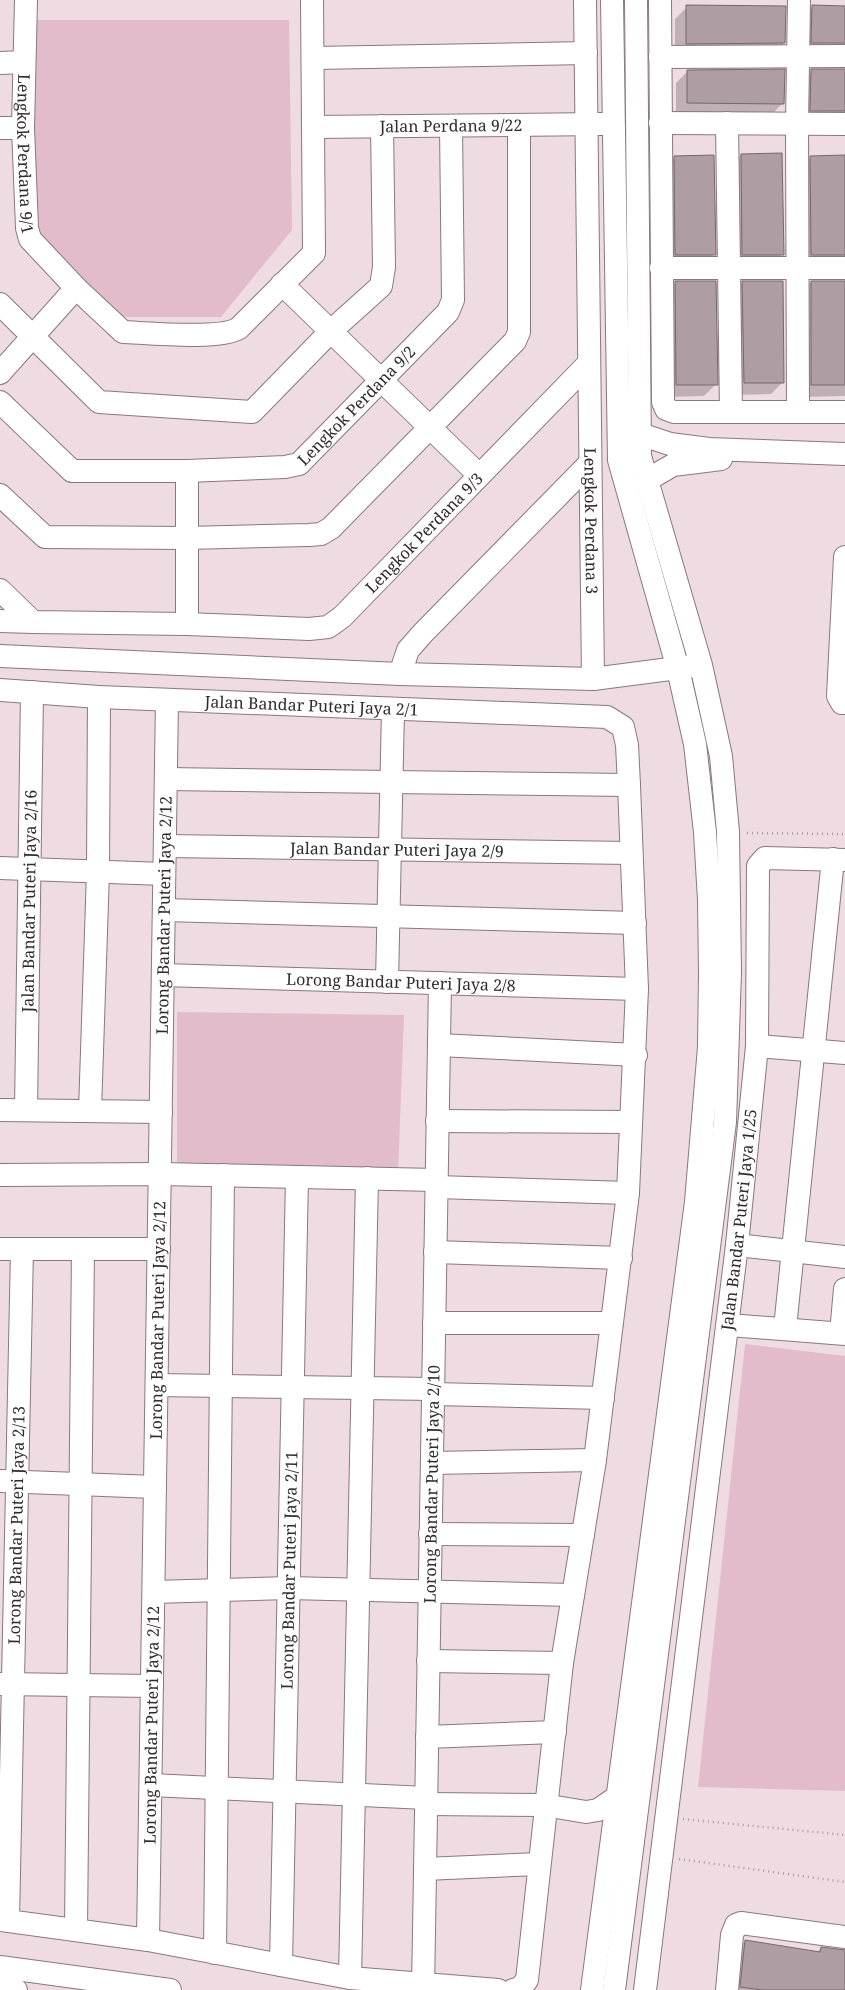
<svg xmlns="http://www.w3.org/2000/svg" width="845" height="1990" font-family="'Noto Serif',serif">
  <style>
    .green { fill: #e2bcca }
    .shadow { fill: #0003 }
    .building { fill: #af9da4; stroke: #77666c }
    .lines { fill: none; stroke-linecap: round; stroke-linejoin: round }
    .minor-casing { stroke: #89787e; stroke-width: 24 }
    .path { stroke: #a89a9f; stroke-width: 2.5; stroke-dasharray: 1 4; stroke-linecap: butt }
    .minor { stroke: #fff; stroke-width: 22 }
    .labels { text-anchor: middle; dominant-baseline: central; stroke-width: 4; stroke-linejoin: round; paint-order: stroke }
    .street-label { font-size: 16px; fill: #322b2e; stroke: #efdce3 }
  </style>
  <rect width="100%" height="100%" fill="#efdce3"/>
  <path class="green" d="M 35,20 L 289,20 L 292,230 L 221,317 L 124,317 L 40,240 L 30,127 Z
    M 177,1012 L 404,1015 L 398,1175 L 177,1167 Z
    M 745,1344 L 845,1356 L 845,1791 L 698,1787 Z"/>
  <path class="shadow" d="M 687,7 L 784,43 L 772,55 L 675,55 L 675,19 Z
    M 813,7 L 845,7 L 845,62 L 800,55 L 801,19 Z
    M 845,69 L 845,124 L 799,122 L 800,83 L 812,71 Z
    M 688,71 L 783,103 L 771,115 L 676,115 L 676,83 Z
    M 741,155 L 782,254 L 770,266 L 730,266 L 729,167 Z
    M 675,157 L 714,254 L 702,266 L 664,266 L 663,169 Z
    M 811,157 L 845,157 L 845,275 L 799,266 L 799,169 Z
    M 845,281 L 845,396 L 800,397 L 799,294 L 811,282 Z
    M 676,282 L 716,384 L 704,396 L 665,397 L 664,294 Z
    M 743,282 L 783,382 L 771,394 L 732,395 L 731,294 Z
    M 745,1941 L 817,1953 L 821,1948 L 845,1951 L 845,1990 L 730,1990 L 733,1953 Z"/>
  <path class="building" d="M 686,5 L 786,6 L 785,43 L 686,44 Z
    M 812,5 L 845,6 L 845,43 L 811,43 Z
    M 785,69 L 784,104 L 687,103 L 687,70 Z
    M 811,69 L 845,69 L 845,111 L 810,111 Z
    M 782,153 L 784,255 L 742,255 L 741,154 Z
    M 714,155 L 716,255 L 675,255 L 674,156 Z
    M 845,155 L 845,255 L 811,255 L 810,156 Z
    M 675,281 L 716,281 L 718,385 L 676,385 Z
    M 742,281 L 783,281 L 784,383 L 744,383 Z
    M 811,281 L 845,281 L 845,385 L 811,385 Z
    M 745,1940 L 820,1952 L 821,1947 L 845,1950 L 845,1990 L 762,1990 L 740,1987 Z"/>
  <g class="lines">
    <g class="minor-casing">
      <g id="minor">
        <path id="s1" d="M 26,0 L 23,128 L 27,228 L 30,239 L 76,288 L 123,332 C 148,333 222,340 239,328 L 314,253 L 312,0"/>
        <path id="s2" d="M 585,0 L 593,679"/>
        <path d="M 660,0 L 663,402 L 666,409 L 674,412 L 845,412"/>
        <path d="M 660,57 L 845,56"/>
        <path d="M 313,58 L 586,53"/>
        <path d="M 0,63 L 24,62"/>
        <path d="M 660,123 L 845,124"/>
        <path d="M 727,123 L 731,412"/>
        <path id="s3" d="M 313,127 L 602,124"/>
        <path d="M 0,128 L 23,128"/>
        <path d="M 661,268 L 845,268"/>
        <path d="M 282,284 L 479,475"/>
        <path d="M 0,304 L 99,402 L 252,412 L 331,331 L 381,286 L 384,267 L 382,126"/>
        <path d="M 0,373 L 76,288"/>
        <path id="s4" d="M 0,402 L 72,471 L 187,471 L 285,467 L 299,464 L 448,312 L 453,300 L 451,126"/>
        <path d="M 798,412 L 797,124 L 799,0"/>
        <path d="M 640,434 L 670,444 L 709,449 L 845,454"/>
        <path d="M 187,471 L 187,624"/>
        <path d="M 647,480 L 673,465 L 721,459"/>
        <path d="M 0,495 L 45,537 L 187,538 L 309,535 L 321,534 L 331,528 L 515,341 L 519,332 L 519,125"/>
        <path d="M 845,557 L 838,696 L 842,703 L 845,703"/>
        <path id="s5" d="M 0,590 L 33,622 L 187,624 L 309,629 L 328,627 L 342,617 L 589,363"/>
        <path d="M 0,621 L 33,622"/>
        <path d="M 0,656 L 400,674 L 593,679 L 693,666"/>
        <path d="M 400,674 L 408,650 L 423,633 L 590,463"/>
        <path id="s6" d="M 0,690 L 99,697 L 607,717 L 623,727 L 627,745 L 629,785 L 637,989 L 628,1193 L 595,1460 L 562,1663 L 527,1980 L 520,1988 L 513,1990"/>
        <path d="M 166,779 L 629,785"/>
        <path id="s7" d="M 165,846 L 631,853"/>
        <path d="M 0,868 L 164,874"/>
        <path d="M 164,910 L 635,923"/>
        <path id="s8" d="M 163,975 L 637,989"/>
        <path d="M 387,982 L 393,710"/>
        <path d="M 439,1045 L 636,1055"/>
        <path d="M 757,1046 L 845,1053"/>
        <path d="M 0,1110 L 161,1112"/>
        <path id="s9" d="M 26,1110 L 32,692"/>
        <path d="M 90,1111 L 98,872 L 99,697"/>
        <path d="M 437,1121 L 631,1122"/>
        <path d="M 0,1175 L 160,1174 L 436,1180"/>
        <path d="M 436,1187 L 628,1193"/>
        <path d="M 737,1245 L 845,1257"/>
        <path d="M 0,1249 L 159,1249"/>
        <path d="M 435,1252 L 621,1258"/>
        <path d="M 434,1323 L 611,1323"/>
        <path d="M 729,1325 L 845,1334"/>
        <path d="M 785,1328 L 833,859"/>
        <path d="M 841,1333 L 845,1289"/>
        <path d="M 157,1385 L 433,1389"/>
        <path d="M 433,1394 L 603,1398"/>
        <path d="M 432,1463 L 595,1460"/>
        <path d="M 0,1481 L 155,1487"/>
        <path d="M 430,1534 L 583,1535"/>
        <path d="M 154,1592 L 289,1588 L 573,1595"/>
        <path d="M 428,1661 L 562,1663"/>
        <path d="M 0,1684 L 152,1686"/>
        <path d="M 427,1737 L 555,1732"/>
        <path d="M 151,1785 L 426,1798"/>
        <path d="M 426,1804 L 544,1805 L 586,1812 L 598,1810 L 617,1797"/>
        <path d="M 425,1869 L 539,1864"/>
        <path d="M 0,1920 L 148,1940 L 350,1978 L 498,1990"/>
        <path id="s10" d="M 8,1920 L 22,1249"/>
        <path d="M 76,1929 L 83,1249"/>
        <path id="s11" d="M 148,1940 L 167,700"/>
        <path d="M 215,1953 L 223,1175"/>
        <path id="s12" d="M 281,1965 L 297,1177"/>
        <path d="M 0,1967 L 170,1990"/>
        <path d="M 350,1978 L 367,1178"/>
        <path d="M 0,1988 L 16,1990"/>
        <path id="s13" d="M 423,1990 L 440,983"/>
        <path d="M 592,1990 L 696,1202 L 709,1047 L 710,973 L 709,900 L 705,832 L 695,744 L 678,669 L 619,460 L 612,0"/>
        <path d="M 614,1990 L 725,1122 L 730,972 L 728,832 L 721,756 L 701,665 L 640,456 L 636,0"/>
        <path id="s14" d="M 645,1990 L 737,1245 L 757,1046 L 758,866 L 765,858 L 845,860"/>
        <path d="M 727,1990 L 732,1935 L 736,1925 L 741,1923 L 845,1937"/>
      </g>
    </g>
    <path class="path" d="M 747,833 L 845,834
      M 683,1819 L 845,1835
      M 679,1859 L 845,1882"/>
    <use href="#minor" class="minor"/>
  </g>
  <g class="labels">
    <g class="street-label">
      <text stroke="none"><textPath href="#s3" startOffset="138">Jalan Perdana 9/22</textPath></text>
      <text stroke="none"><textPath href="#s1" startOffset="154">Lengkok Perdana 9/1</textPath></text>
      <text stroke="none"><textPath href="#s4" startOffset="409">Lengkok Perdana 9/2</textPath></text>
      <text stroke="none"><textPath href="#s2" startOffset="521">Lengkok Perdana 3</textPath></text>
      <text stroke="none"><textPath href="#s5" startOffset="476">Lengkok Perdana 9/3</textPath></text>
      <text stroke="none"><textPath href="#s6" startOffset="312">Jalan Bandar Puteri Jaya 2/1</textPath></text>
      <text stroke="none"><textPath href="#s7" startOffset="232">Jalan Bandar Puteri Jaya 2/9</textPath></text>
      <text stroke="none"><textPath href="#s9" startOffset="209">Jalan Bandar Puteri Jaya 2/16</textPath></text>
      <text stroke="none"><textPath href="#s11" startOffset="1025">Lorong Bandar Puteri Jaya 2/12</textPath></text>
      <text stroke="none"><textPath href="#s8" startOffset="238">Lorong Bandar Puteri Jaya 2/8</textPath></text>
      <text stroke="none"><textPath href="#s14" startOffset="776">Jalan Bandar Puteri Jaya 1/25</textPath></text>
      <text stroke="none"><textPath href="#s11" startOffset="620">Lorong Bandar Puteri Jaya 2/12</textPath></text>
      <text stroke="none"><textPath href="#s13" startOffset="506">Lorong Bandar Puteri Jaya 2/10</textPath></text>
      <text stroke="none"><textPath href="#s10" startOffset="395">Lorong Bandar Puteri Jaya 2/13</textPath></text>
      <text stroke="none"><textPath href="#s12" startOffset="395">Lorong Bandar Puteri Jaya 2/11</textPath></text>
      <text stroke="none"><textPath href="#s11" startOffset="215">Lorong Bandar Puteri Jaya 2/12</textPath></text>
    </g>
  </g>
</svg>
